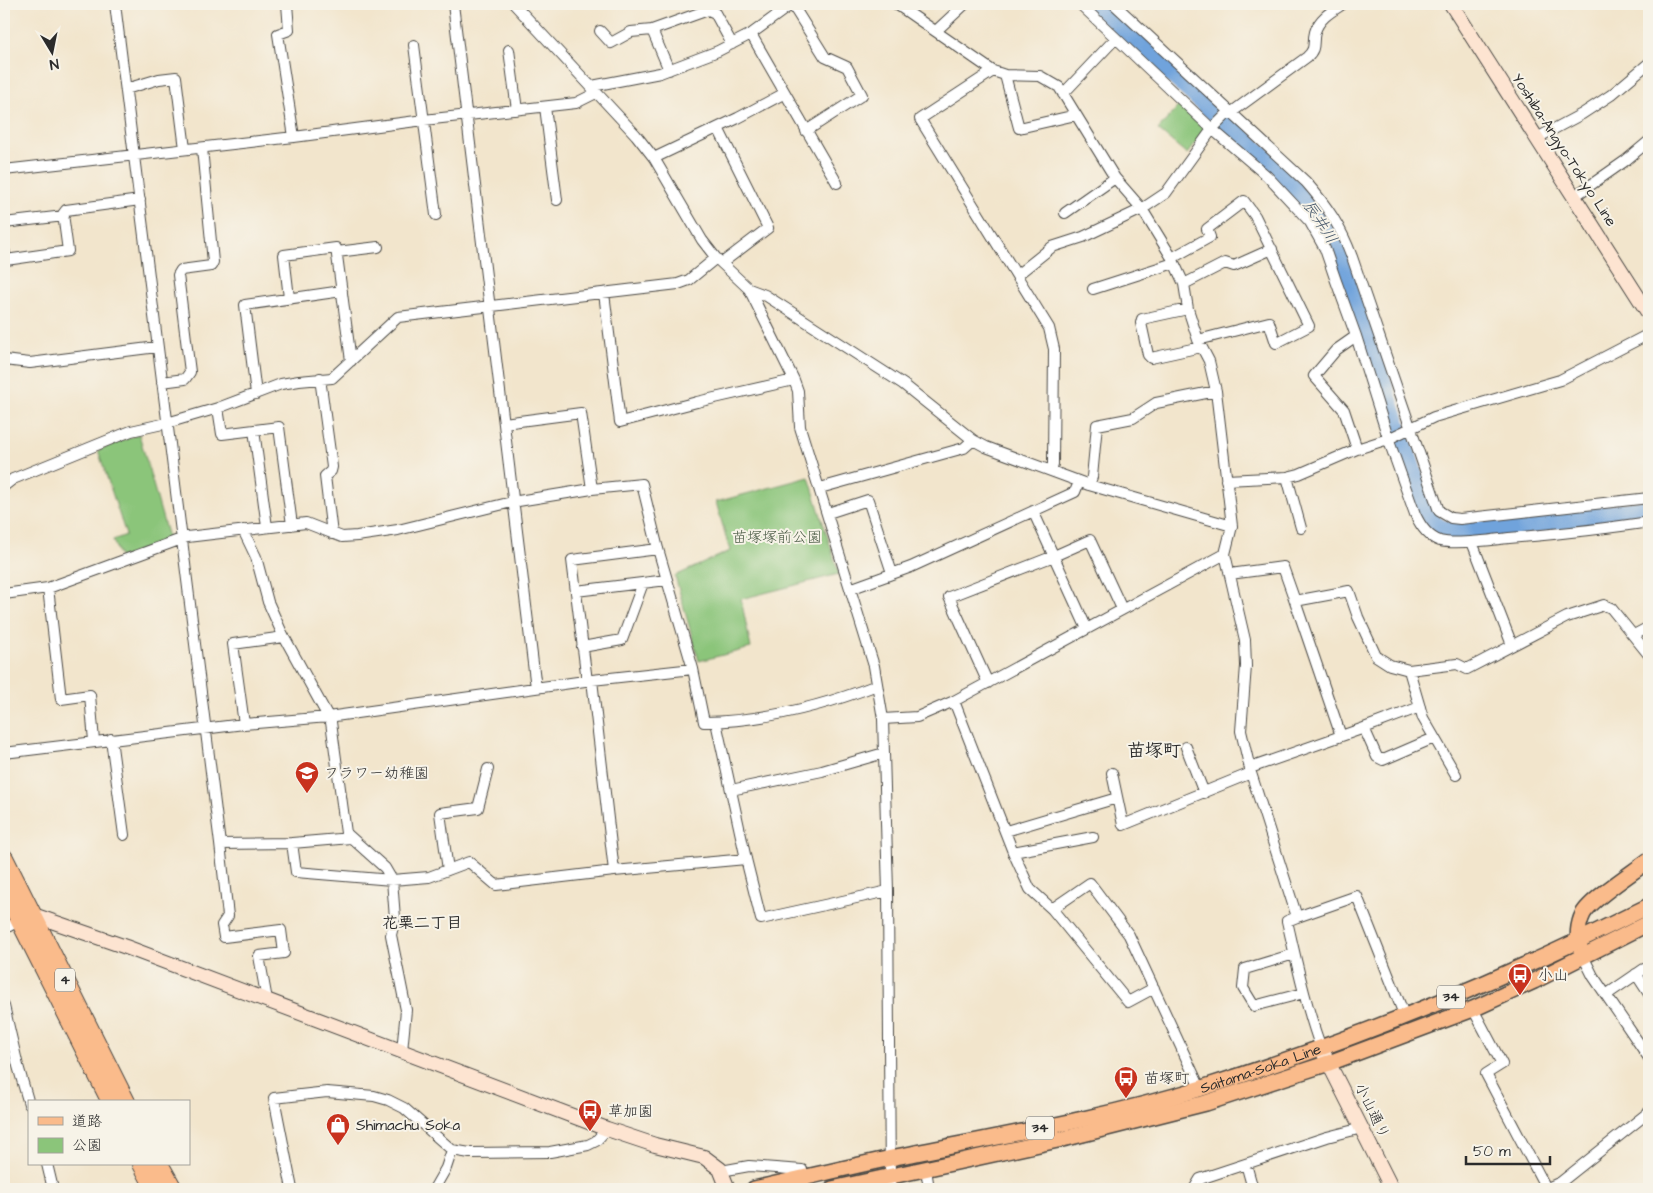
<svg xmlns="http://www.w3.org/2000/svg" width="1653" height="1193" font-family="'Architects Daughter','Klee One',sans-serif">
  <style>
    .green { fill: #8bc57a; stroke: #5b7852 }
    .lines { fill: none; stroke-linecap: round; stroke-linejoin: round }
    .river { stroke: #70a3dc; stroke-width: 20 }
    .street-casing { stroke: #494743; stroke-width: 12 }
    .secondary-casing { stroke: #494743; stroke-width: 16 }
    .primary-casing { stroke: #494743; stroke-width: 18 }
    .highway-casing { stroke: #494743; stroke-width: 20 }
    .street { stroke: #fff; stroke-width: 10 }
    .secondary { stroke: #fde4d1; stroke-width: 14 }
    .primary { stroke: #fabb8b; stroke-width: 15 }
    .highway { stroke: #fabb8b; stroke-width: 18 }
    .labels { text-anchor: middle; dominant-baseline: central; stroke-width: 4; stroke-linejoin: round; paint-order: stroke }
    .shield { fill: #f7f3e8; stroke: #686764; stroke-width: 1 }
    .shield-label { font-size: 14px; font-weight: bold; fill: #2b2b2b }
    .street-label { font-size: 15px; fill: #2b2b2b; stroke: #f7f3e8 }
    .park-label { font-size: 15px; fill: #485943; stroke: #f7f3e8 }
    .poi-label { font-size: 15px; fill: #2b2b2b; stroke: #f7f3e8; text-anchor: start }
    .water-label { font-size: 16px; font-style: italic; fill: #435569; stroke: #f7f3e8 }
    .neighbourhood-label { font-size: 16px; font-weight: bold; fill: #2b2b2b; stroke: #f7f3e8 }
    .quarter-label { font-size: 18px; font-weight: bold; fill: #2b2b2b; stroke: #f7f3e8 }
  </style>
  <rect width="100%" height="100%" fill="#f7f3e8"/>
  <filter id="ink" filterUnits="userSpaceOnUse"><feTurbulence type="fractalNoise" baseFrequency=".02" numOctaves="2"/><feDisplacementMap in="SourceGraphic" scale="10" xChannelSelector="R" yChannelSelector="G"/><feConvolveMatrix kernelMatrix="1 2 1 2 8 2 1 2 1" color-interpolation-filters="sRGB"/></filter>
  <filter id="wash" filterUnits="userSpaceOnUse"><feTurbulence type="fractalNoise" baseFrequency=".0096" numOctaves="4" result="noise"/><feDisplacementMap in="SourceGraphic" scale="20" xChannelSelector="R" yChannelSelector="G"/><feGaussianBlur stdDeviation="1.12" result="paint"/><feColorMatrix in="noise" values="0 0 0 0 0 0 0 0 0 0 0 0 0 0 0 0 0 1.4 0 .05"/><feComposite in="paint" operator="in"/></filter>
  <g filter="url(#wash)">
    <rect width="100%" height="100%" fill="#f2e5cc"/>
    <path class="green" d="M 1181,103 L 1204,126 L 1205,131 L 1187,154 L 1158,130 Z
      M 139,434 L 169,541 L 120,558 L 113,540 L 126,535 L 98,450 Z
      M 809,477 L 839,574 L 741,599 L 751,648 L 699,661 L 675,576 L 730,551 L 716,502 Z"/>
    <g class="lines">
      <path class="river" d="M 1096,4 L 1291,182 L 1320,217 L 1335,244 L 1427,515 L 1432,523 L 1440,529 L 1456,532 L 1525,525 L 1649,509"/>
    </g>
  </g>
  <g filter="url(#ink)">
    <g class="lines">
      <g class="street-casing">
        <path id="street" d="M 115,4 L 220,844 L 228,916 L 222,925 L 224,937 L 281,930 L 284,953 L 259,956 L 267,1000
          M 287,4 L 289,30 L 278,34 L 294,137
          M 453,4 L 536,688
          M 514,4 L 636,135 L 654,158 L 702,240 L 716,258 L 749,289 L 765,295 L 903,384 L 973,440 L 986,447 L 1089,485 L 1232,526
          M 1080,4 L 1212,129 L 1267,176 L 1310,222 L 1325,249 L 1336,281 L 1356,336 L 1390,444 L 1415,514 C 1420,525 1428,537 1440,541 C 1456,545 1492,540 1509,538 C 1556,534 1603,529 1649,522
          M 1114,4 L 1306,182 C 1327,206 1341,227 1352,257 L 1439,511 L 1451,518 L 1460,519 L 1649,498
          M 652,30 L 708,10 L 715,13 L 732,44
          M 600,31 L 611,43 L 631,32 L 652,30 L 669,70
          M 936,31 L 965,4
          M 751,34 L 837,183
          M 414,45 L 436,215
          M 509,50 L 517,110
          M 993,71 L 920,119 L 1049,328 L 1054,349 L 1053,464 L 1051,471
          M 1005,75 L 1019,128 L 1076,115
          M 592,86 L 660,73 L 718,51 L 751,34 L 792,4 L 825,57 L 847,67 L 862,95 L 806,131
          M 126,89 L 159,79 L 176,77 L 185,149
          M 1063,94 L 1116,38
          M 545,107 L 557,200
          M 1232,112 L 1307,57 C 1317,48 1312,43 1315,32 C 1319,18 1332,11 1343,4
          M 718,128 L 768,228 L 722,263
          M 1537,138 L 1582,114 L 1611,95 L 1649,63
          M 654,158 L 738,118 L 785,93
          M 4,170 L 294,137 L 424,120 L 576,103 L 596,93
          M 1575,196 L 1625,161 L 1649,141
          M 1065,213 L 1115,178
          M 4,223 L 64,216
          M 4,249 L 6,260 L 68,251 L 63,214 L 66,210 L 140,200
          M 337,252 L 378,247
          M 1172,258 L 1210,237 L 1207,229 L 1244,201 L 1255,216 L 1309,326 L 1276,343 L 1269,322 L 1198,340
          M 1017,275 L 1052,247 L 1083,237 L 1142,209 L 1166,193 L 1213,128 L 1230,111
          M 1184,284 L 1225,263 L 1234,266 L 1272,249
          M 749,289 L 794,380 L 798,391 L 800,427 L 874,666 L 883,719 L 888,891 L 890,1189
          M 1093,289 L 1174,263
          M 604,293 L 620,422 L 697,402 L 794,380
          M 289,298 L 284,255 L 336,248 L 351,361
          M 1188,309 L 1142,319 L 1141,323 L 1148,355 L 1151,358 L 1201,347
          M 1356,336 L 1336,350 L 1314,376 L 1344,410 L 1357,449
          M 4,360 L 30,363 L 157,347
          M 320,378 L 332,467 L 331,471 L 325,476 L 332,534
          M 162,382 L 185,379 L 190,372 L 178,275 L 181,270 L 211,266 L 213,262 L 202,148
          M 256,394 L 245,305 L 342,291
          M 218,408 L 222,434 L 279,427 L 292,525
          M 504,423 L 581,413 L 592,489
          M 254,430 L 267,527
          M 1287,477 L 1301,528
          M 1226,480 L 1287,477 L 1299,474 L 1357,449 L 1388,439 L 1434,417 L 1560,380 L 1649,334
          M 1089,485 L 1092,477 L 1097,425 L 1133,418 L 1156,403 L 1216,391
          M 4,486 L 13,479 L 131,431 L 167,423 L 218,408 L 281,384 L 299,381 L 332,378 L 398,317 L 678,284 L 689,280 L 716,258
          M 820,488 L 964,448 L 973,440
          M 1033,511 L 1087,629
          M 828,513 L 868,500 L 892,573
          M 243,530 L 256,557 L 268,602 L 282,633 L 331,722 L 346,833 L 385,868 L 392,880 L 395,918 L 391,935 L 406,1010 L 402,1051
          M 1472,542 L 1512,645
          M 1225,554 L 1245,640 L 1246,666 L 1241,731 L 1251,773 L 1297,917 L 1287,921 C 1297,964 1306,1007 1321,1048
          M 1230,574 L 1283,567 L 1295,601 L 1349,591 L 1358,617 L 1376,656 L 1390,665 L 1409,670 L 1457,664 L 1467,669 L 1567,617 L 1604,605 L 1611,608 L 1649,655
          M 48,588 L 61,699 L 90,695 L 94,741
          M 850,589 L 911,567 L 1075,492 L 1079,482
          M 576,591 L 667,580
          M 4,594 L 48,588 L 187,537 L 306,523 L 342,537 L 357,536 L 398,530 L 512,502 L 592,489 L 642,484 L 658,549 L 693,669 L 704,722 C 763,721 823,706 877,685
          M 1295,601 L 1341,736
          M 1634,635 L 1649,627
          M 582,647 L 622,640 L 643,583
          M 1409,670 L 1423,718 L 1456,775
          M 592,680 L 614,871
          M 587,681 L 572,560 L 658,549
          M 988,683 L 949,597 L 1054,556 L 1090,540 L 1122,609
          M 954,701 L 1013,852 L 1030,889 L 1052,909 L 1128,1002 L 1154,988
          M 883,719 L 917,717 L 954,701 L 1225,554 L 1232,526 L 1216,391 L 1209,361 L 1198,340 L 1188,309 L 1184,284 L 1172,258 L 1142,209 L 1115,178 L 1059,87 L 1040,76 L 1005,75 L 993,71 L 896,4
          M 716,722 L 746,859 L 761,919 L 888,891
          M 244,724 L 233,644 L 284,637
          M 1364,728 L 1377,757 L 1383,760 L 1434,738
          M 111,739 L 124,835
          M 1186,747 L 1204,793
          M 4,753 L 244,724 L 328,717 L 592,680 L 693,669
          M 1250,768 L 1364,728 L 1420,707
          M 1112,773 L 1123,825 L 1251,773
          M 731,790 L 822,771 L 884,753
          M 1006,831 L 1117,798
          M 292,843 L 296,872 L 392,880 L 429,877 L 469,862 L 496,885 L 614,871 L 746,859
          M 220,844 L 292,843 L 351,838
          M 1013,852 L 1093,837
          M 448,870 L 440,813 L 478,808 L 488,769
          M 1052,909 L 1090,883 L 1129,935 L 1200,1088
          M 1297,917 L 1357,896 L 1405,1017
          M 4,929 L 22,919
          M 1294,954 L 1245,969 L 1243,988 L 1254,1006 L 1304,993
          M 1583,956 L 1593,976 L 1649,1058
          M 1636,974 L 1649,994
          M 1606,995 L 1644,969
          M 4,1006 L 18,1066 L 29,1104
          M 1473,1009 L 1502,1064 L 1486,1074 L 1546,1188
          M 47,1164 L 53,1189
          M 1246,1164 L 1253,1189
          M 926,1169 L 929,1189
          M 721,1171 L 749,1166 L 802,1170 L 804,1178
          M 292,1189 L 274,1098 L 327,1092 L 374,1096 L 388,1100 L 404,1108 L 452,1150 L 470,1153 L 550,1152 L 588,1145 L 596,1141 L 607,1129
          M 434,1189 L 446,1168 L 452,1150
          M 1194,1189 L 1200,1179 L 1327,1137 L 1362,1128
          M 1545,1189 L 1561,1182 L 1649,1112"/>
      </g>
      <g class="secondary-casing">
        <path id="secondary" d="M 1451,4 L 1649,314
          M 28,913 L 126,947 L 607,1129 L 655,1145 L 704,1157 L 720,1169 L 728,1189
          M 1321,1048 L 1392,1189"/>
      </g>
      <g class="primary-casing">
        <g id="primary">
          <path d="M 1580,948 C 1577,937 1578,924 1583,914 C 1590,900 1635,871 1649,860"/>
          <path id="s1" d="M 754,1189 C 805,1178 855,1165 906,1155 C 1005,1135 1105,1118 1202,1088 C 1312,1053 1420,1013 1525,965 C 1567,947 1608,926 1649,906"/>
          <path d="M 832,1189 L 1067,1138 L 1206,1103 L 1329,1063 L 1473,1009 L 1534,981 L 1649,923"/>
        </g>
      </g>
      <g class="highway-casing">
        <path id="highway" d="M 4,858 L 126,1102
          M 4,889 L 111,1102
          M 142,1164 L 155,1189
          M 159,1164 L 173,1189"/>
      </g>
      <use href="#street" class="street"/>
      <use href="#secondary" class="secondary"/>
      <use href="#primary" class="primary"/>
      <use href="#highway" class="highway"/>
    </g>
  </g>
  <defs>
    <g id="school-pin" transform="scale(1.25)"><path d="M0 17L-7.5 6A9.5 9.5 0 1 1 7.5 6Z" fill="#c8321e" stroke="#f7f3e8"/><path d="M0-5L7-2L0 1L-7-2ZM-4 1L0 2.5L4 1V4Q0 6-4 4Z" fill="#fff"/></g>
    <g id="bus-pin" transform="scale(1.25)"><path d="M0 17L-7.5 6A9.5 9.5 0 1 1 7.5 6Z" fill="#c8321e" stroke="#f7f3e8"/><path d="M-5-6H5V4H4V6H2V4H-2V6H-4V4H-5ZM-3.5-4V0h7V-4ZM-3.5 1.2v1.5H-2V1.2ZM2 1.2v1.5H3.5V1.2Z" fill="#fff"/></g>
    <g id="shop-pin" transform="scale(1.25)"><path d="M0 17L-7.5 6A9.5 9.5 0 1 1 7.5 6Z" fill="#c8321e" stroke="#f7f3e8"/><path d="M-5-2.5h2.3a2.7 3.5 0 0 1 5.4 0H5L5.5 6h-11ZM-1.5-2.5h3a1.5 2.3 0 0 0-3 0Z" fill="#fff"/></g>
  </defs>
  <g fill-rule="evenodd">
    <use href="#school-pin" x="307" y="773"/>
    <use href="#bus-pin" x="1520" y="975"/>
    <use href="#bus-pin" x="1126" y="1078"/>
    <use href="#bus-pin" x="590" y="1111"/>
    <use href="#shop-pin" x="338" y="1125"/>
  </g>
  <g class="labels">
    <g class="shield">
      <rect x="55" y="968.5" width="20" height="23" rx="4"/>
      <rect x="1437" y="985.5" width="28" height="23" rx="4"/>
      <rect x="1026" y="1116.5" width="28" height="23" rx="4"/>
    </g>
    <g class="shield-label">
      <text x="65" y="980">4</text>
      <text x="1451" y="997">34</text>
      <text x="1040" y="1128">34</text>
    </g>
    <g class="street-label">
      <text transform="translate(1564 150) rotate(57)">Yoshiba-Angyo-Tokyo Line</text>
      <text stroke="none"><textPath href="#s1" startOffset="521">Saitama-Soka Line</textPath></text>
      <text transform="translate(1372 1111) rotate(64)">小山通り</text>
    </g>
    <g class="park-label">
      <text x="777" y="537">苗塚塚前公園</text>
    </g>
    <g class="poi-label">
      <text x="324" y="773">フラワー幼稚園</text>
      <text x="1538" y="975">小山</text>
      <text x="1144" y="1078">苗塚町</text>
      <text x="608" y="1111">草加園</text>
      <text x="356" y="1125">Shimachu Soka</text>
    </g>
    <g class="water-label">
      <text transform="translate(1320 222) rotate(57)">辰井川</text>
    </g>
    <g class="neighbourhood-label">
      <text x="422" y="923">花栗二丁目</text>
    </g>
    <g class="quarter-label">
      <text x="1154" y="750">苗塚町</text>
    </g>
  </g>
  <rect width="1653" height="1193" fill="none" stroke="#f7f3e8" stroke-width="20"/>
  <rect x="28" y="1100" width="162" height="65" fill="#f7f3e8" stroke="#a5a39c"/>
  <rect x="38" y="1117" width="25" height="8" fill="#fabb8b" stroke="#a5a39c"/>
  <text x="72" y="1126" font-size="15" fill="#2b2b2b">道路</text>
  <rect x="38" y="1138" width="25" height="15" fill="#8bc57a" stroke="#a5a39c"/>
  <text x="72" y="1150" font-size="15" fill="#2b2b2b">公園</text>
  <g transform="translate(52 52) rotate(170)" stroke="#f7f3e8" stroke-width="4" paint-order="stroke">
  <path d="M0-4L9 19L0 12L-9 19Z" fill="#2b2b2b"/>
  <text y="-8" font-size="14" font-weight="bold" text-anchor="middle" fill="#2b2b2b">N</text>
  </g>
  <path d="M1466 1156v8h84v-8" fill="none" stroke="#2b2b2b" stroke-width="2.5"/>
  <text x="1473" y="1156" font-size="15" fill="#2b2b2b" stroke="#f7f3e8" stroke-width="4" paint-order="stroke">50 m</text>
</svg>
